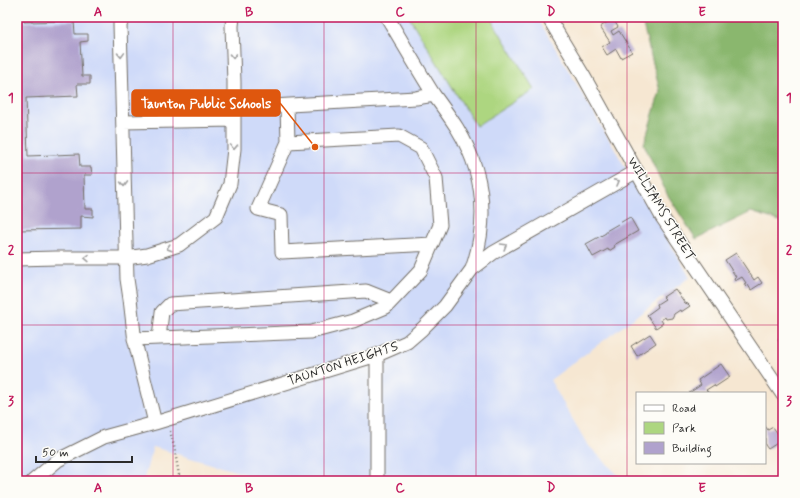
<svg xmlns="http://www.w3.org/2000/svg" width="800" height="498" font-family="Mynerve,sans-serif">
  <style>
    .built { fill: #cfdaf9 }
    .green { fill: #add680; stroke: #6c8056 }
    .forest { fill: #8ab76e; stroke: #5a714c }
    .building { fill: #b0a2cd }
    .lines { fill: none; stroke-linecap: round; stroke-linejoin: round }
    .minor-casing { stroke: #726d65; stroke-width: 15 }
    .path { stroke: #726d65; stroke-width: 2.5; stroke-dasharray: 1 3; stroke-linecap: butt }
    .minor { stroke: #fff; stroke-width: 13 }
    .oneway { stroke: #a0a0a0 }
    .grid { fill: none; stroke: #c2185b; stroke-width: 1; stroke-opacity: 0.55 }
    .labels { text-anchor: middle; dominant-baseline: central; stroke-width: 3; stroke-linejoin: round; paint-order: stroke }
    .street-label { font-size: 13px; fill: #2b2b2b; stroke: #fdfcf7 }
    .leader { fill: none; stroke: #df570e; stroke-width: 1.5 }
    .callout-dot { fill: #df570e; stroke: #fdfcf7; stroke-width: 1.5 }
    .callout { fill: #df570e; stroke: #df570e; stroke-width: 1.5 }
    .callout-label { font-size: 14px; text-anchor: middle; font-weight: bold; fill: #fff }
    .neatline { fill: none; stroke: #c2185b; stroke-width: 1.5 }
    .grid-label { font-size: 13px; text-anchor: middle; font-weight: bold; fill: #c2185b }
  </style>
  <rect width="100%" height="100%" fill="#fdfcf7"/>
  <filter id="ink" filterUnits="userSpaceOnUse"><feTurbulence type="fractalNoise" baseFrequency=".025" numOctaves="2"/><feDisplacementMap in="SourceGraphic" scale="8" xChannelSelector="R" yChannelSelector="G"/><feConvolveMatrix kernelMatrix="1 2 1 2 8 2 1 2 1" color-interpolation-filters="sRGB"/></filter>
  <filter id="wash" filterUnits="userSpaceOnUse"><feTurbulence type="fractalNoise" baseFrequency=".012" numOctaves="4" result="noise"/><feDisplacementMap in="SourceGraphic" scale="16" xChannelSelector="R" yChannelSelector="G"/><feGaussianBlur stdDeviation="0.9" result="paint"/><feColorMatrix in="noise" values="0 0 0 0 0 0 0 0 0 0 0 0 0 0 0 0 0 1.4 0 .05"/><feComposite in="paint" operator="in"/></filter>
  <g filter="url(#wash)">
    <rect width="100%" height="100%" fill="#f6e7d2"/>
    <path class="built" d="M 17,17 L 537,17 L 690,277 L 550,380 L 587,444 L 621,478 L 629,481 L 270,481 L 153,447 L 143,481 L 17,481 Z"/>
    <path class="green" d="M 409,17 L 490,17 L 534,89 L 476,126 Z"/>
    <path class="forest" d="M 641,17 L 783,17 L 783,222 L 751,212 L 696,239 L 667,194 L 644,144 L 660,91 Z"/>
    <g id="blocks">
      <path class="building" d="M 17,17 L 24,17 L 24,22 L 74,21 L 75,34 L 88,34 L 88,41 L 80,42 L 82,76 L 90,76 L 90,84 L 77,84 L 78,96 L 26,98 L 28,156 L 79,154 L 80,167 L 91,167 L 92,175 L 84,175 L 85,209 L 93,209 L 93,217 L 81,216 L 81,229 L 17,230 Z
        M 247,17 L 253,17 L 253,20 L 247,20 Z
        M 613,19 L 618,27 L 611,31 L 613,35 L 619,31 L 632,52 L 621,58 L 616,49 L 607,55 L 602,47 L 610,42 L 600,27 Z
        M 630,217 L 638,231 L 614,245 L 615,247 L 609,251 L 608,249 L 593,257 L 586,244 L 606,233 L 606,231 Z
        M 736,253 L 754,280 L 758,277 L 762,283 L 751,290 L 748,285 L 746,287 L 744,284 L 746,283 L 742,277 L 735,281 L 734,279 L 736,277 L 725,260 Z
        M 675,289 L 685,303 L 688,304 L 690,306 L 681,312 L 680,310 L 674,314 L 672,318 L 666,319 L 665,317 L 661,320 L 663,323 L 656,328 L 647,315 L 658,307 L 657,304 L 665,299 L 663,297 Z
        M 650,334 L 656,343 L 637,356 L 631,346 Z
        M 783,336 L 783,348 L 778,340 Z
        M 721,364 L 730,377 L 715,387 L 714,385 L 706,390 L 709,393 L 689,393 L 701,385 L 698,380 Z
        M 765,426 L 768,430 L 773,427 L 782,440 L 768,449 L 765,445 Z"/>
    </g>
  </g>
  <g filter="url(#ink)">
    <use href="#blocks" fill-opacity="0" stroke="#726d65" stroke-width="1"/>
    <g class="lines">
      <g class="minor-casing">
        <path id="minor" d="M 125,17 L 120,24 L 127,279 L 130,299 L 135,342 L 155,423
          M 387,17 C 403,43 418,70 434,95 C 442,106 450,117 457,128 C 484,172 489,220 472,269
          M 548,17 L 583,75 L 662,217 L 783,395
          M 234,108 L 416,98 L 434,95
          M 123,122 L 234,120
          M 288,142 L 258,209 L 281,215 L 282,252 L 432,244
          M 17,259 L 56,258 L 126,258 L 147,255 L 179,245 L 216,217 L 230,184 L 234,149 L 234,82 L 232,26 L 233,17
          M 159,338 L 162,312 L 170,304 L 366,291 L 391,301
          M 134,339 L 311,332 L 353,321 L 386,307 L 421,270 L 440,225 L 436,178 L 421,148 L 399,136 L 288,142 L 287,106
          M 377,355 L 377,481
          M 33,481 L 58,460 L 104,437 L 155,423 L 377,355 L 407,342 L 422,329 L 445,306 L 472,269 L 493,253 L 637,171"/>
      </g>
      <path class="path" d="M 170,431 L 174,446 L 180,481"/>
      <use href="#minor" class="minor"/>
    </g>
    <defs><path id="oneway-chevron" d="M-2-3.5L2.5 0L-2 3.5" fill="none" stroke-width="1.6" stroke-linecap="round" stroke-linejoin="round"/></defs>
    <g class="oneway">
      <use href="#oneway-chevron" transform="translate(121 55) rotate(88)"/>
      <use href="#oneway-chevron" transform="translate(233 56) rotate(88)"/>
      <use href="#oneway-chevron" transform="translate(234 147) rotate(92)"/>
      <use href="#oneway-chevron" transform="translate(617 182) rotate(-29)"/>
      <use href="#oneway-chevron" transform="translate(124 184) rotate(89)"/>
      <use href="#oneway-chevron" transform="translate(504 246) rotate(-31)"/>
      <use href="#oneway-chevron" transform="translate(169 248) rotate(163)"/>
      <use href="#oneway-chevron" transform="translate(87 258) rotate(-179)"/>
    </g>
  </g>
  <path class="grid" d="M 173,17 L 173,481M 324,17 L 324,481M 476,17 L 476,481M 627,17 L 627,481M 17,173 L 783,173M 17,325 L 783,325"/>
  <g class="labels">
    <g class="street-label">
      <text transform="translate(661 209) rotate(59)">WILLIAMS STREET</text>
      <text transform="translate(343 364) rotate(-18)">TAUNTON HEIGHTS</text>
    </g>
  </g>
  <path class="leader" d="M315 147L280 103"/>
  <circle class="callout-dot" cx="315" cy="147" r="4"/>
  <rect class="callout" x="132" y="90" width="148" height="26" rx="4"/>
  <g class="callout-label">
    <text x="206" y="108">Taunton Public Schools</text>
  </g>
  <rect width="800" height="498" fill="none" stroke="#fdfcf7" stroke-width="44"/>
  <rect x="636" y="392" width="130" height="72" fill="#fdfcf7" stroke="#a9a8a5"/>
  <rect x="644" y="405" width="20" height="6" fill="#ffffff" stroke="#a9a8a5"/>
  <text x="672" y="412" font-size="12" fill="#2b2b2b">Road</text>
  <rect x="644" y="422" width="20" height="12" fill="#add680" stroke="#a9a8a5"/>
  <text x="672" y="432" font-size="12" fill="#2b2b2b">Park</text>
  <rect x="644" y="442" width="20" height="12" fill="#b0a2cd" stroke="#a9a8a5"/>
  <text x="672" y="452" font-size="12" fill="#2b2b2b">Building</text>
  <path d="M36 456v6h96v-6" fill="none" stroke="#2b2b2b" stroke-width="2"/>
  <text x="42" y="456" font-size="12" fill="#2b2b2b" stroke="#fdfcf7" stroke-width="3" paint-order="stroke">50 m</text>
  <rect x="22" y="22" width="756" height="454" class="neatline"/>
  <g class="grid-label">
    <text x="98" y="16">A</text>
    <text x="249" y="16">B</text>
    <text x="400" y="16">C</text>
    <text x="551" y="16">D</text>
    <text x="702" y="16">E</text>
    <text x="11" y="102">1</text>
    <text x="789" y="102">1</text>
    <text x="11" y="254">2</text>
    <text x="789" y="254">2</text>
    <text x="11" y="405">3</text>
    <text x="789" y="405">3</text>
    <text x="98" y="492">A</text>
    <text x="249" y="492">B</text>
    <text x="400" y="492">C</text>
    <text x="551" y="492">D</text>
    <text x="702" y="492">E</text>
  </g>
</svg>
